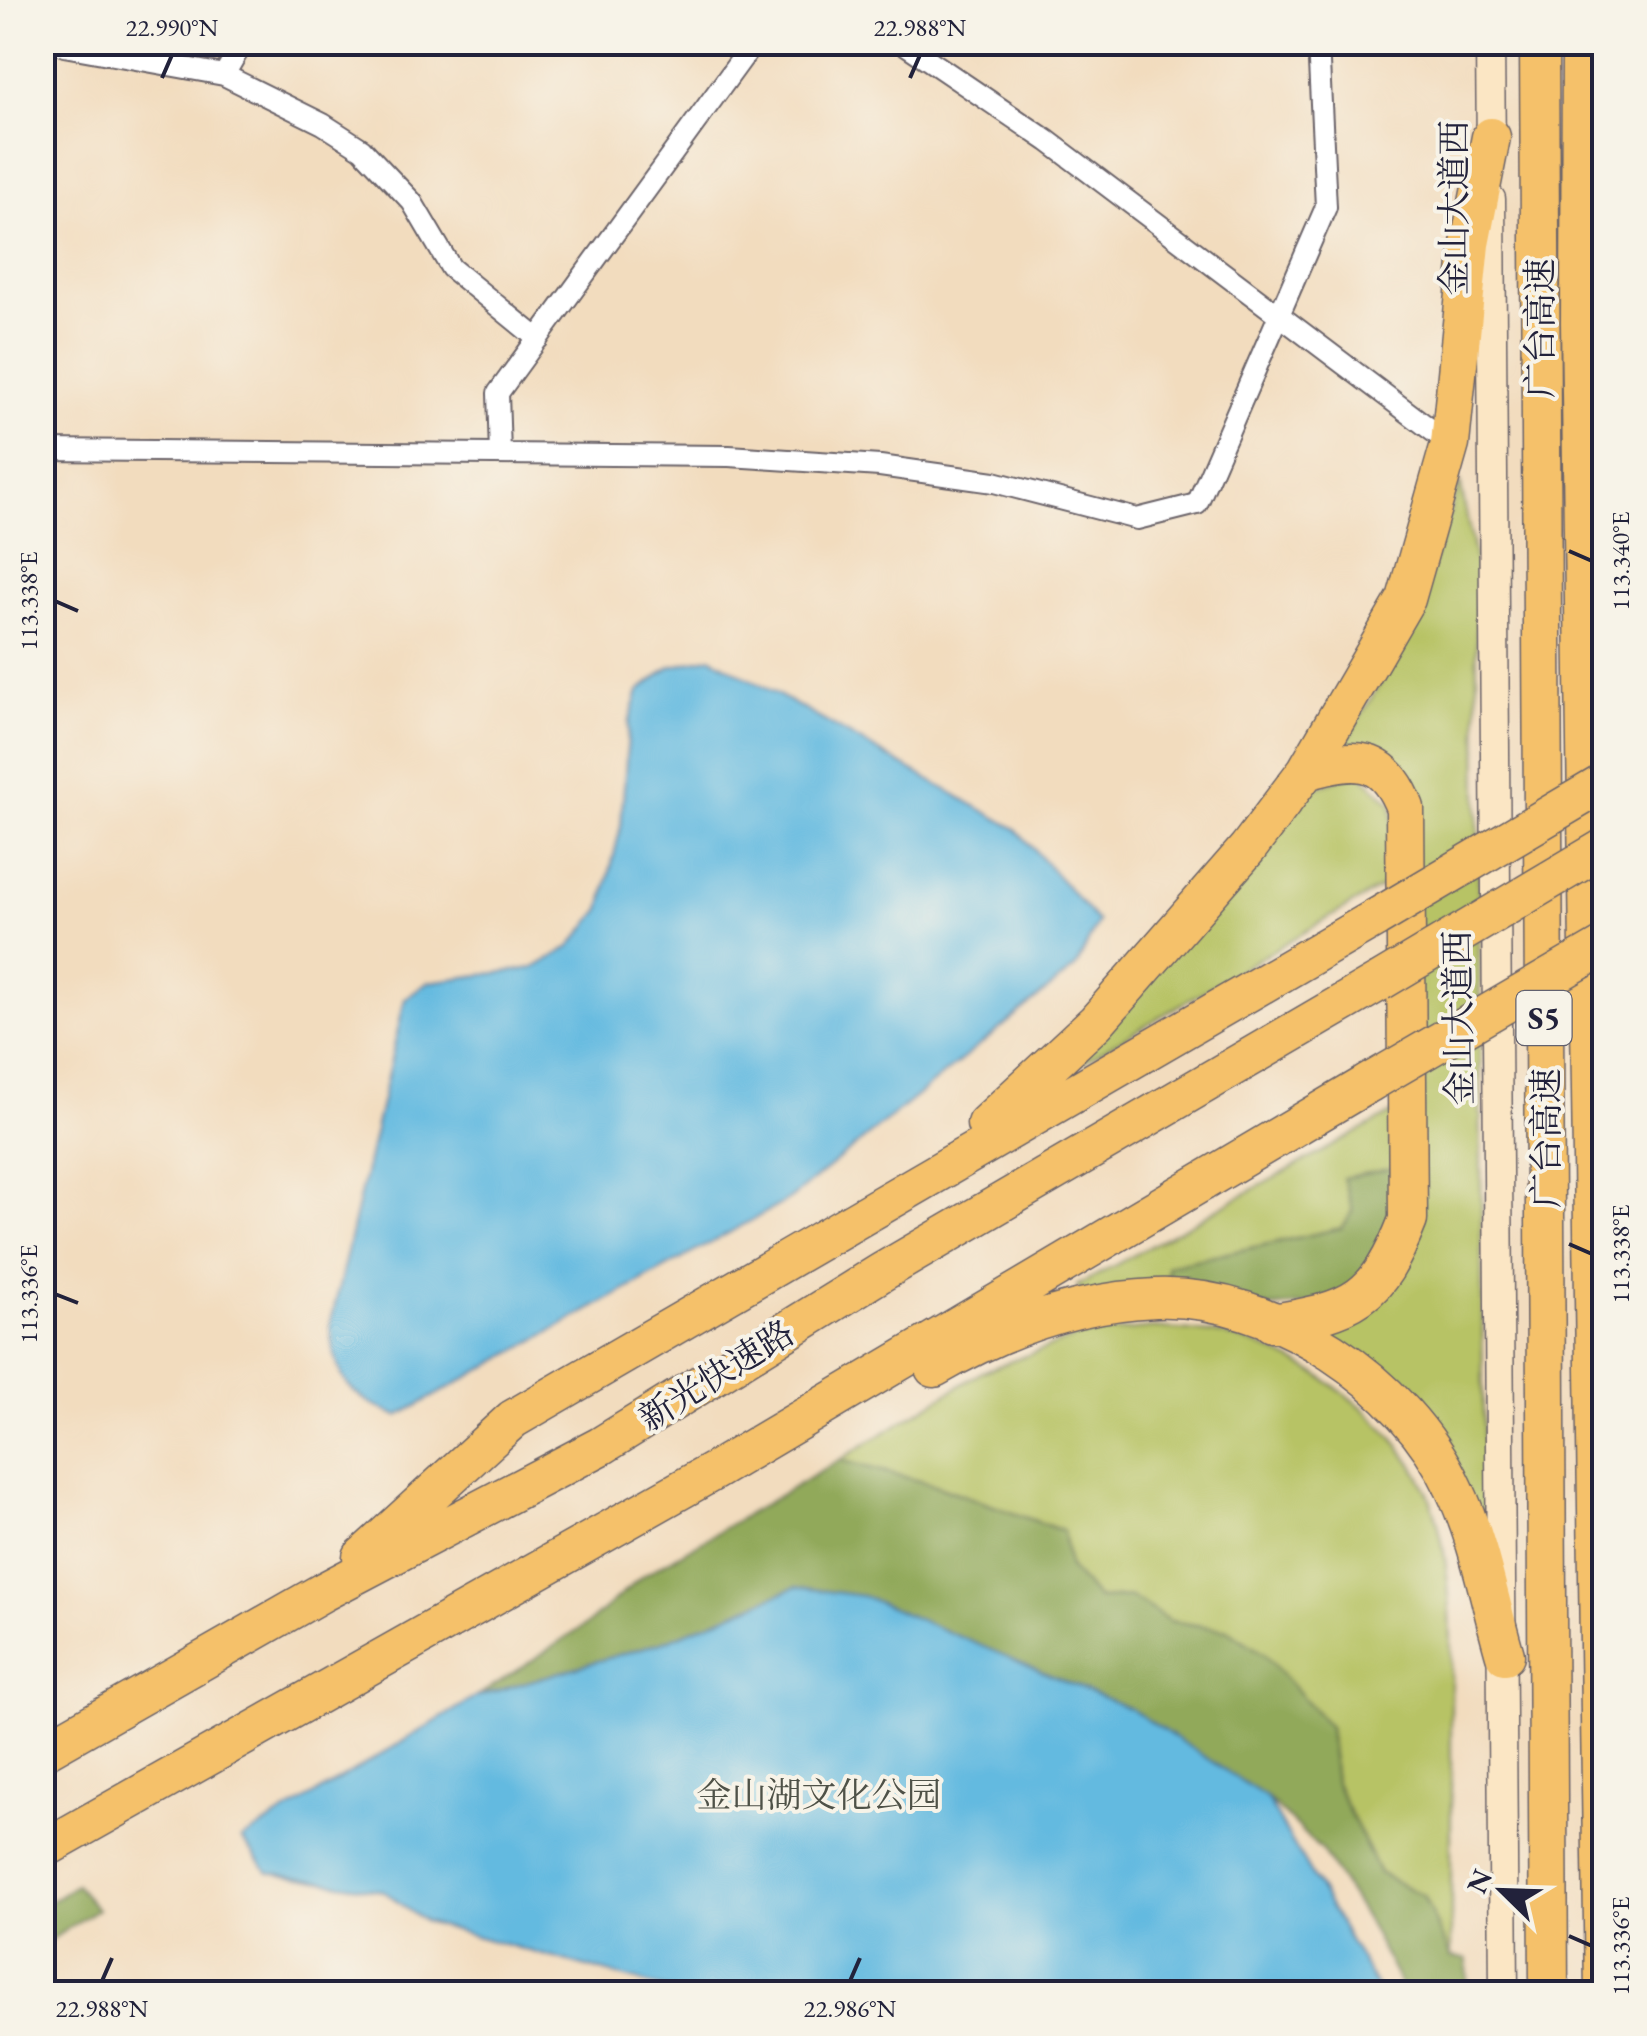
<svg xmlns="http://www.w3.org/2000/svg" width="1647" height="2036" font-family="'EB Garamond','Noto Serif SC',serif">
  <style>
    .green { fill: #b7c365; stroke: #6c7250; stroke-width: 2.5 }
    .forest { fill: #91a95a; stroke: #5a664a; stroke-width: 2.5 }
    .water { fill: #64bae0; stroke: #436e8e; stroke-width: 2.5 }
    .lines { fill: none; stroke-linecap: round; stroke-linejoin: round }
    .street-casing { stroke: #6b6369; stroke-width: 24 }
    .secondary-casing { stroke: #6b6369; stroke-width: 31 }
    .highway-casing { stroke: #6b6369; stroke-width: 41 }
    .street { stroke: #fff; stroke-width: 20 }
    .secondary { stroke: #fbe6c4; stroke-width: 28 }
    .highway { stroke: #f5c16b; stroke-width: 38 }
    .highway-bridge-casing { stroke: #6b6369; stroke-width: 41; stroke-linecap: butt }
    .highway-bridge { stroke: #f5c16b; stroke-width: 38 }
    .ticks { fill: none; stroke: #22223b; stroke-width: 4 }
    .labels { text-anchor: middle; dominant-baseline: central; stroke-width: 8; stroke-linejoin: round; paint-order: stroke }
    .shield { fill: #f7f3e8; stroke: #62616f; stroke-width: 2.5 }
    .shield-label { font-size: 32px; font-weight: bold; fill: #22223b }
    .street-label { font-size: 35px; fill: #22223b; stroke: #f7f3e8 }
    .park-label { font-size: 35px; fill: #4f5248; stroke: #f7f3e8 }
    .neatline { fill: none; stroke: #22223b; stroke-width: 4 }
    .ticks-label { font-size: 25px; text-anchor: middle; fill: #22223b }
  </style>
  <rect width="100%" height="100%" fill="#f7f3e8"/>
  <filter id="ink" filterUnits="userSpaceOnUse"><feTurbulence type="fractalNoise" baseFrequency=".01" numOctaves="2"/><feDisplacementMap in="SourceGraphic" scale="20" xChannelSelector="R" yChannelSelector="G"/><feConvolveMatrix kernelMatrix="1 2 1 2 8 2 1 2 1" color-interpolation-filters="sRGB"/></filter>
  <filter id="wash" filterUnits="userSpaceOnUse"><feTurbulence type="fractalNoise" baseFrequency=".0048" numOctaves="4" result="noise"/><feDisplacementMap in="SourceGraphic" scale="40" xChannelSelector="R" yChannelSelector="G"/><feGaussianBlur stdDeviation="2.25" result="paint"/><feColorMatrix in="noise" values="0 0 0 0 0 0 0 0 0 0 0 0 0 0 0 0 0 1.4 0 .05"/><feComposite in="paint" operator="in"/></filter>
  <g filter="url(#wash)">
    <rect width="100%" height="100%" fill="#f2dcbe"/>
    <path class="green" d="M 1460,482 L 1476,564 L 1484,1528 L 1317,1328 L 1392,1284 L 1413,790 L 1343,746 L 1393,661 L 1420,601 Z
      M 1358,772 L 1392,803 L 1395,879 L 1059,1076 L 1311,789 Z
      M 1400,1109 L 1400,1167 L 1353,1211 L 1342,1228 L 1168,1266 L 1168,1286 L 1083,1295 L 1077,1286 Z
      M 1155,1328 C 1182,1331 1213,1331 1238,1339 C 1323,1364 1416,1434 1438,1523 C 1454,1587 1451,1656 1451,1721 C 1451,1800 1451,1878 1451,1957 L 1423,1896 L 1379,1873 L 1335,1783 L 1329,1727 L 1264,1654 L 1227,1630 L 1170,1621 L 1131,1597 L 1098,1599 L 1069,1568 L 1063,1531 L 935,1485 L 840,1460 L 982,1372 L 1082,1335 Z"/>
    <path class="forest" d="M 1400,1167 L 1398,1201 L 1364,1280 L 1327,1303 L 1270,1308 L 1168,1286 L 1168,1266 L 1342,1228 L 1353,1211 L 1343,1178 Z
      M 840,1460 L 935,1485 L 1063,1531 L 1069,1568 L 1098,1599 L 1131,1597 L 1170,1621 L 1227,1630 L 1264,1654 L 1329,1727 L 1335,1783 L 1379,1873 L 1423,1896 L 1451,1957 L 1467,1959 L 1468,1993 L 1405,1993 L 1365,1918 L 1322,1851 L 1268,1799 L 796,1588 L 662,1642 L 476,1697 L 589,1623 L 641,1577 Z
      M 76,1885 L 97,1909 L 43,1945 L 43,1906 Z"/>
    <path class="water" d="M 711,657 L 1016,829 L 1098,922 L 1076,967 L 790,1199 L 398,1416 C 347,1395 337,1382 330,1326 L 405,999 L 428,982 L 534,968 L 570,947 L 601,909 L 621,826 L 629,723 L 639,691 L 670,667 Z
      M 796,1587 L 863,1596 L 1131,1709 L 1266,1797 L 1380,1993 L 680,1993 L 425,1922 L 383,1891 L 268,1872 L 242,1839 L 476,1697 L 662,1642 Z"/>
  </g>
  <g filter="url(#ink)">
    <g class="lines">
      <g class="street-casing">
        <path id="street" d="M 64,42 L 64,46 L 224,75
          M 243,42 L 224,75 L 323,124 L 362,149 L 412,202 L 451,268 L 538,339
          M 902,42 L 1048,141 L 1450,444
          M 42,450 L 729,456 L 880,466 L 994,482 L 1137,519 L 1197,504 L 1326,207 L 1318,42
          M 500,454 L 498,393 L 754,42"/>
      </g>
      <g class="secondary-casing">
        <path id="secondary" d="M 1490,42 L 1491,156
          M 1491,199 L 1504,1994"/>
      </g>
      <g class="highway-casing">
        <path id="highway" d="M 1539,42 L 1549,1994
          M 1581,42 L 1580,323 L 1604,1994
          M 986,1124 L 1096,1022 L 1248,848 L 1306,771 L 1406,599 L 1450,444 L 1470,244 L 1491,137
          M 1272,1323 C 1354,1310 1377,1300 1408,1220 L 1405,808 C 1384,753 1354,757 1306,771
          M 934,1368 C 1001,1329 1077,1301 1156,1298 C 1275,1294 1405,1382 1454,1488 C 1479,1540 1489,1600 1505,1655
          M 362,1557 L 513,1419 L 1376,918
          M 42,1752 L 323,1592 L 601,1446 L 882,1272 L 1379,982
          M 42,1850 L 714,1471 L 1369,1083"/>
      </g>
      <use href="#street" class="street"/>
      <use href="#secondary" class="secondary"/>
      <use href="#highway" class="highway"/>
      <g class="highway-bridge-casing">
        <path id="highway-bridge" d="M 1376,918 L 1604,783
          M 1379,982 L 1604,848
          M 1369,1083 L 1604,946"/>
      </g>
      <use href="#highway-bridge" class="highway-bridge"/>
    </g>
  </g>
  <path class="ticks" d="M 162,78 L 172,55M 910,78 L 920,55M 1569,551 L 1592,561M 55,601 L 78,611M 1569,1244 L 1592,1254M 55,1294 L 78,1303M 1569,1936 L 1592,1946M 102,1981 L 112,1958M 850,1981 L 860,1958"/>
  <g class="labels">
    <rect class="shield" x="1516.5" y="991" width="55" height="54" rx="8"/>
    <g class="shield-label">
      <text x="1544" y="1018">S5</text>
    </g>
    <g class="street-label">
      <text transform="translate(1453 208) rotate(-90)">金山大道西</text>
      <text transform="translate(1539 328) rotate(-90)">广台高速</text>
      <text transform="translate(1458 1018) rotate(-91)">金山大道西</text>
      <text transform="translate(1545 1138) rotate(-90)">广台高速</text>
      <text transform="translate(716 1375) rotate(-32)">新光快速路</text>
    </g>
    <g class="park-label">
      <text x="819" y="1794">金山湖文化公园</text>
    </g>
  </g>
  <rect width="1647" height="2036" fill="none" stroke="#f7f3e8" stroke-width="110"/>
  <g transform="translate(1502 1891) rotate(293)" stroke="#f7f3e8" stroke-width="8" paint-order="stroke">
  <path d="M0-8L18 38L0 25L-18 38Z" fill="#22223b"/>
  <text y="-15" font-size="28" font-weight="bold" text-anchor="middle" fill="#22223b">N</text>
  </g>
  <rect x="55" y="55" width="1537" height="1926" class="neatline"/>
  <g class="ticks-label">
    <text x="172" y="36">22.990°N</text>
    <text x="920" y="36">22.988°N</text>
    <text transform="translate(1620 561) rotate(-90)" y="9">113.340°E</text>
    <text transform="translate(28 601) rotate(-90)" y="9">113.338°E</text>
    <text transform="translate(1620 1254) rotate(-90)" y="9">113.338°E</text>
    <text transform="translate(28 1294) rotate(-90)" y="9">113.336°E</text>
    <text transform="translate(1620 1946) rotate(-90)" y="9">113.336°E</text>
    <text x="102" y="2017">22.988°N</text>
    <text x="850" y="2017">22.986°N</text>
  </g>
</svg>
